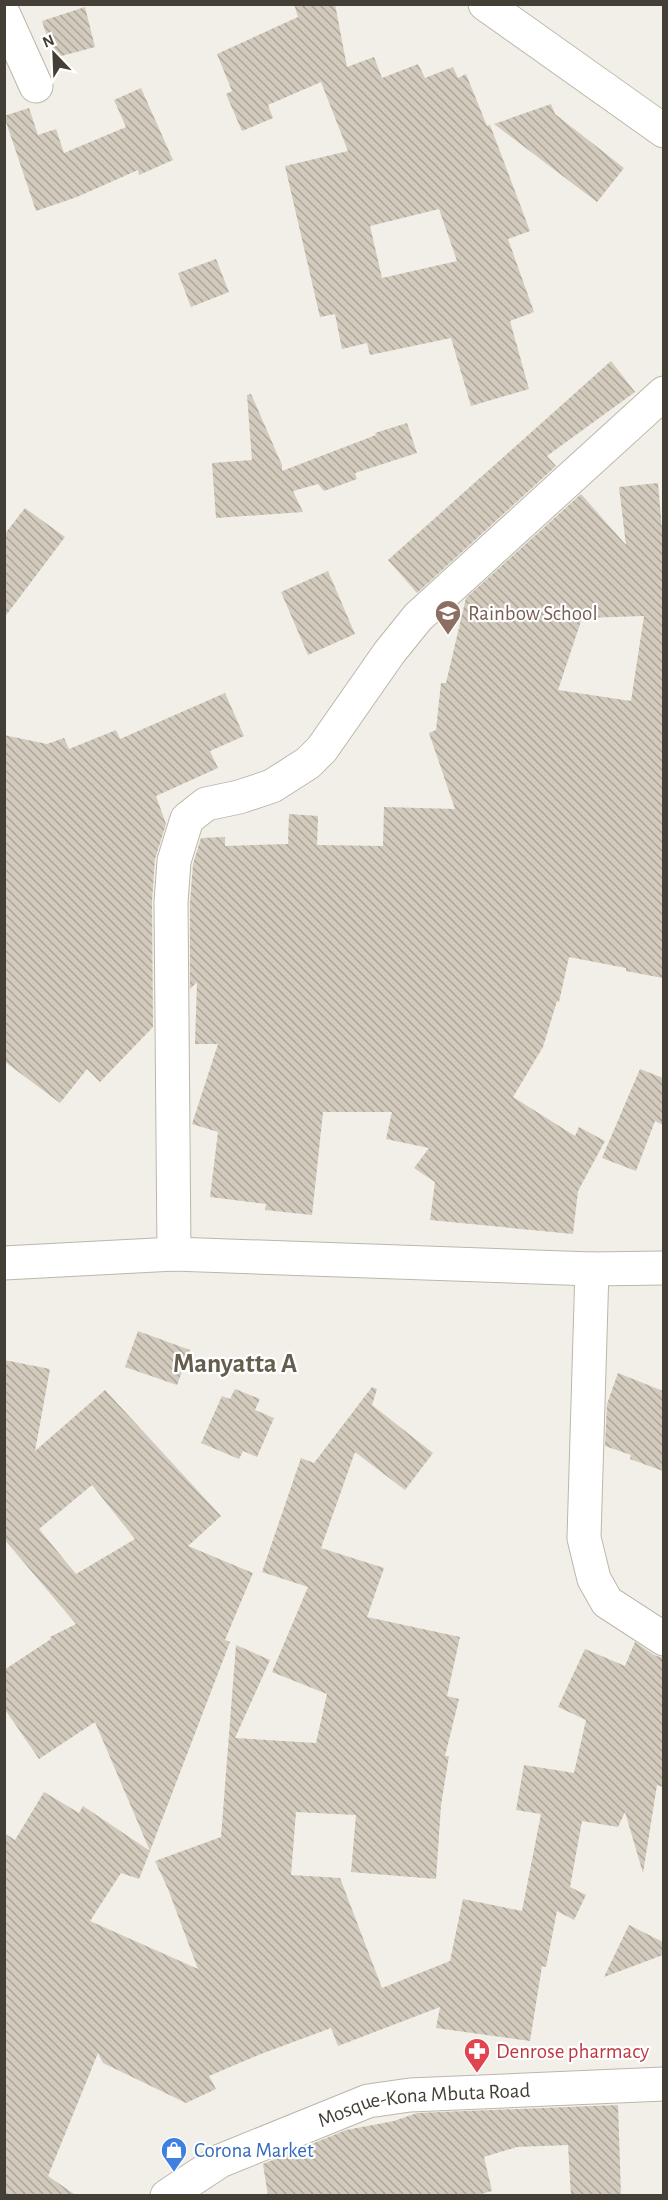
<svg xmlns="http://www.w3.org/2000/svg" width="668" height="2200" font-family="'Alegreya Sans',sans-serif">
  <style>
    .building { fill: url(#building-back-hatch); fill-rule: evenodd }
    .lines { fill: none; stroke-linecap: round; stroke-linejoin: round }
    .minor-casing { stroke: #bcb7aa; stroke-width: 35 }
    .minor { stroke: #fff; stroke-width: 33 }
    .labels { text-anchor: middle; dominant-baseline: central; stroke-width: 4.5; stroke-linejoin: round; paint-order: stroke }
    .education-label { font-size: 21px; fill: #785e54; stroke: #fff; text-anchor: start }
    .health-label { font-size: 21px; fill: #be3a42; stroke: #fff; text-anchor: start }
    .street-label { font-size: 21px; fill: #443f36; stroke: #fff }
    .shop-label { font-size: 21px; fill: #366cbe; stroke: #fff; text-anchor: start }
    .district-label { font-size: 27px; font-weight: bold; fill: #655e4f; stroke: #fff }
  </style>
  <defs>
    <pattern id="building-back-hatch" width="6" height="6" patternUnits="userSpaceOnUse" patternTransform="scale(1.5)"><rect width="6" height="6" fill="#d2cbbd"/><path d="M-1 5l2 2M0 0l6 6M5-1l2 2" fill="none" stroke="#aca69a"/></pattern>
  </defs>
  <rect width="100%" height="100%" fill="#f1efe7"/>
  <path class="building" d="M 294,4 L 335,4 L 347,67 L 374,57 L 382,78 L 418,64 L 425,78 L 453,67 L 458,78 L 466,74 L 487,126 L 490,125 L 530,231 L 508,239 L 534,312 L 510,321 L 529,389 L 471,406 L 451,338 L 370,355 L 367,343 L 342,349 L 335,314 L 320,317 L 285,166 L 348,151 L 321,82 L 268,105 L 273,118 L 242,131 L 226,94 L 232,91 L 217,54 L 298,17 ZM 439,209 L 457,261 L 382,278 L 370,226 Z
    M 85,7 L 95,47 L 54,58 L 42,21 Z
    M 141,88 L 173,160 L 139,175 L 138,170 L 77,197 L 36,211 L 4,116 L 29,108 L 38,135 L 56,129 L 64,153 L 126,127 L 114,100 Z
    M 551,104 L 555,114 L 624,168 L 597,202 L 494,124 Z
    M 216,259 L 229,292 L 191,307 L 178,273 Z
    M 611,361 L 635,392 L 547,456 L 556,466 L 417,593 L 388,560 Z
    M 251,394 L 282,465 L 282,471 L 376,435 L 375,433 L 407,423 L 417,453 L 355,473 L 357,479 L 324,491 L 318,484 L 293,491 L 303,512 L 216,518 L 212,463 L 252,460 L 247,395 Z
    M 658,483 L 663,541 L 663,978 L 626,971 L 626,968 L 569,957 L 559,1002 L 557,1001 L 543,1047 L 513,1097 L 575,1136 L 579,1127 L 605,1141 L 578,1191 L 573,1234 L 430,1220 L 435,1182 L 414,1168 L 429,1148 L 386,1139 L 392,1112 L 323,1112 L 312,1215 L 265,1210 L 266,1204 L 210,1197 L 218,1132 L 192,1124 L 218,1044 L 195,1044 L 197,982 L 190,989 L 190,903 L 193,864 L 201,838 L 225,837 L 225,846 L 288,844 L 289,814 L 318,816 L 317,845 L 383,846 L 384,807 L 455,809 L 429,733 L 436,730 L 441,683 L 446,683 L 466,598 L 581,494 L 626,545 L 619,487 ZM 644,616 L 631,701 L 558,690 L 582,618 Z
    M 25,508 L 65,537 L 4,618 L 4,535 Z
    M 328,571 L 355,634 L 308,655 L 281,592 Z
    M 225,693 L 244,736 L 210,751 L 218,768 L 156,796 L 166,824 L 155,859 L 152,901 L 153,1027 L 100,1082 L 87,1069 L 60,1103 L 4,1061 L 4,735 L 47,744 L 64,738 L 69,749 L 116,730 L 120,739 Z
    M 640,1069 L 663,1078 L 663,1125 L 655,1121 L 636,1171 L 602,1158 Z
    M 138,1331 L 190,1350 L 177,1385 L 125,1367 Z
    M 4,1360 L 50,1369 L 35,1451 L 105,1390 L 221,1516 L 188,1546 L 253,1573 L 225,1640 L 230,1642 L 150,1851 L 95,1722 L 39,1759 L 4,1708 L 4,1670 L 51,1639 L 50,1637 L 76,1624 L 4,1539 ZM 92,1485 L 135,1539 L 76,1574 L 39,1529 Z
    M 618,1373 L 663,1391 L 663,1471 L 630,1459 L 631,1455 L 605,1446 L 607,1404 Z
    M 372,1387 L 377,1389 L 372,1405 L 433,1453 L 405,1490 L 355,1452 L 321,1548 L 384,1568 L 367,1617 L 460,1637 L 447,1696 L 459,1699 L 445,1756 L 449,1756 L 441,1805 L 436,1879 L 351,1872 L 356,1815 L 296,1812 L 291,1875 L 340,1878 L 382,1988 L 450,1961 L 463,1899 L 522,1911 L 541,1814 L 516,1810 L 524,1765 L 574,1773 L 586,1720 L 558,1707 L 585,1649 L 625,1666 L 635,1642 L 654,1655 L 663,1658 L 663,1787 L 657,1785 L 643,1873 L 625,1812 L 618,1827 L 582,1821 L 570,1887 L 586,1895 L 574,1920 L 557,1911 L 546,1967 L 542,1966 L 530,2041 L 436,2028 L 440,2007 L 338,2046 L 331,2028 L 261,2054 L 209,2076 L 216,2089 L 186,2103 L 103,2063 L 98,2053 L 48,2176 L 77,2196 L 4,2196 L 4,1833 L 15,1840 L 44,1792 L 79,1813 L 83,1806 L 150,1851 L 139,1879 L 121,1873 L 90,1921 L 198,1969 L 168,1889 L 155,1861 L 221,1837 L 236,1645 L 270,1660 L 235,1738 L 316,1743 L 327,1694 L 272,1672 L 308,1587 L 262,1572 L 301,1458 L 314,1463 Z
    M 235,1389 L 260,1399 L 255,1410 L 274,1418 L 257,1457 L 243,1451 L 239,1459 L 201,1443 L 222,1396 L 230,1399 Z
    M 629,1925 L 663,1942 L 663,1955 L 604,1977 Z
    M 618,2105 L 621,2196 L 571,2196 L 568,2145 L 517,2147 L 484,2157 L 492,2191 L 474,2196 L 268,2196 L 263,2164 L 346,2130 L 394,2121 L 417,2113 Z"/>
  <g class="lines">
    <g class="minor-casing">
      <g id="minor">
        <path d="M 485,4 L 664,131"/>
        <path d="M 4,15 L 36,86"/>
        <path d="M 174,1254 L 171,902 L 174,861 L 187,819 L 206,804 L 239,797 L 272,786 L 308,763 L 322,749 L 389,653 L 418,617 L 664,393"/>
        <path d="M 4,1263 L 174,1254 L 592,1269 L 664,1268"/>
        <path d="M 592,1269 L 584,1538 L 594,1579 L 607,1602 L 664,1639"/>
        <path id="s1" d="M 167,2196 L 220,2161 L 368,2101 L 410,2095 L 664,2084"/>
      </g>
    </g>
    <use href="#minor" class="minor"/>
  </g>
  <defs>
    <g id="school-pin" transform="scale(1.35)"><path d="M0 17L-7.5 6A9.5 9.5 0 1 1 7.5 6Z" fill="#8d6e63" stroke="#fff"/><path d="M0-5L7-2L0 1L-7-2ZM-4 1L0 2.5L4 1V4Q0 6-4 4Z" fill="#fff"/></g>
    <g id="pharmacy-pin" transform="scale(1.35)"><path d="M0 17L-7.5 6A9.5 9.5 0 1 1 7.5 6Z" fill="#e0444e" stroke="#fff"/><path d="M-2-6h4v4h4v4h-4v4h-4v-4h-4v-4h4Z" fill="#fff"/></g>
    <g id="shop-pin" transform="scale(1.35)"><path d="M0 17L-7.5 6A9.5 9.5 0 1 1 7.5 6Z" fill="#3f7fe0" stroke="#fff"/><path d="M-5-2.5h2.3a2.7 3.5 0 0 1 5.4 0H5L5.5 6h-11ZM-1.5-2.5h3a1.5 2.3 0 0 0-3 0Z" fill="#fff"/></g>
  </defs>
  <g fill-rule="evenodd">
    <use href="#school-pin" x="448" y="613"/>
    <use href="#pharmacy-pin" x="477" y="2051"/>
    <use href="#shop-pin" x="174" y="2150"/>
  </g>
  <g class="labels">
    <g class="education-label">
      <text x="468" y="613">Rainbow School</text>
    </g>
    <g class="health-label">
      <text x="496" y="2051">Denrose pharmacy</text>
    </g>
    <g class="street-label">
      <text stroke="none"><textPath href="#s1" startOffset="278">Mosque-Kona Mbuta Road</textPath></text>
    </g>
    <g class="shop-label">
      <text x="194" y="2150">Corona Market</text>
    </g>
    <g class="district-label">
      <text x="235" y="1363">Manyatta A</text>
    </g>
  </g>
  <rect width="668" height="2200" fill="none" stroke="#443f36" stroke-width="12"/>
  <g transform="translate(54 54) rotate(337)" stroke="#ffffff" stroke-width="4.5" paint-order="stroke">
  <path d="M0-4.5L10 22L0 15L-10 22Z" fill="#443f36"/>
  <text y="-9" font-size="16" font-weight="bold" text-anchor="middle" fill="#443f36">N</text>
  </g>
</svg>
